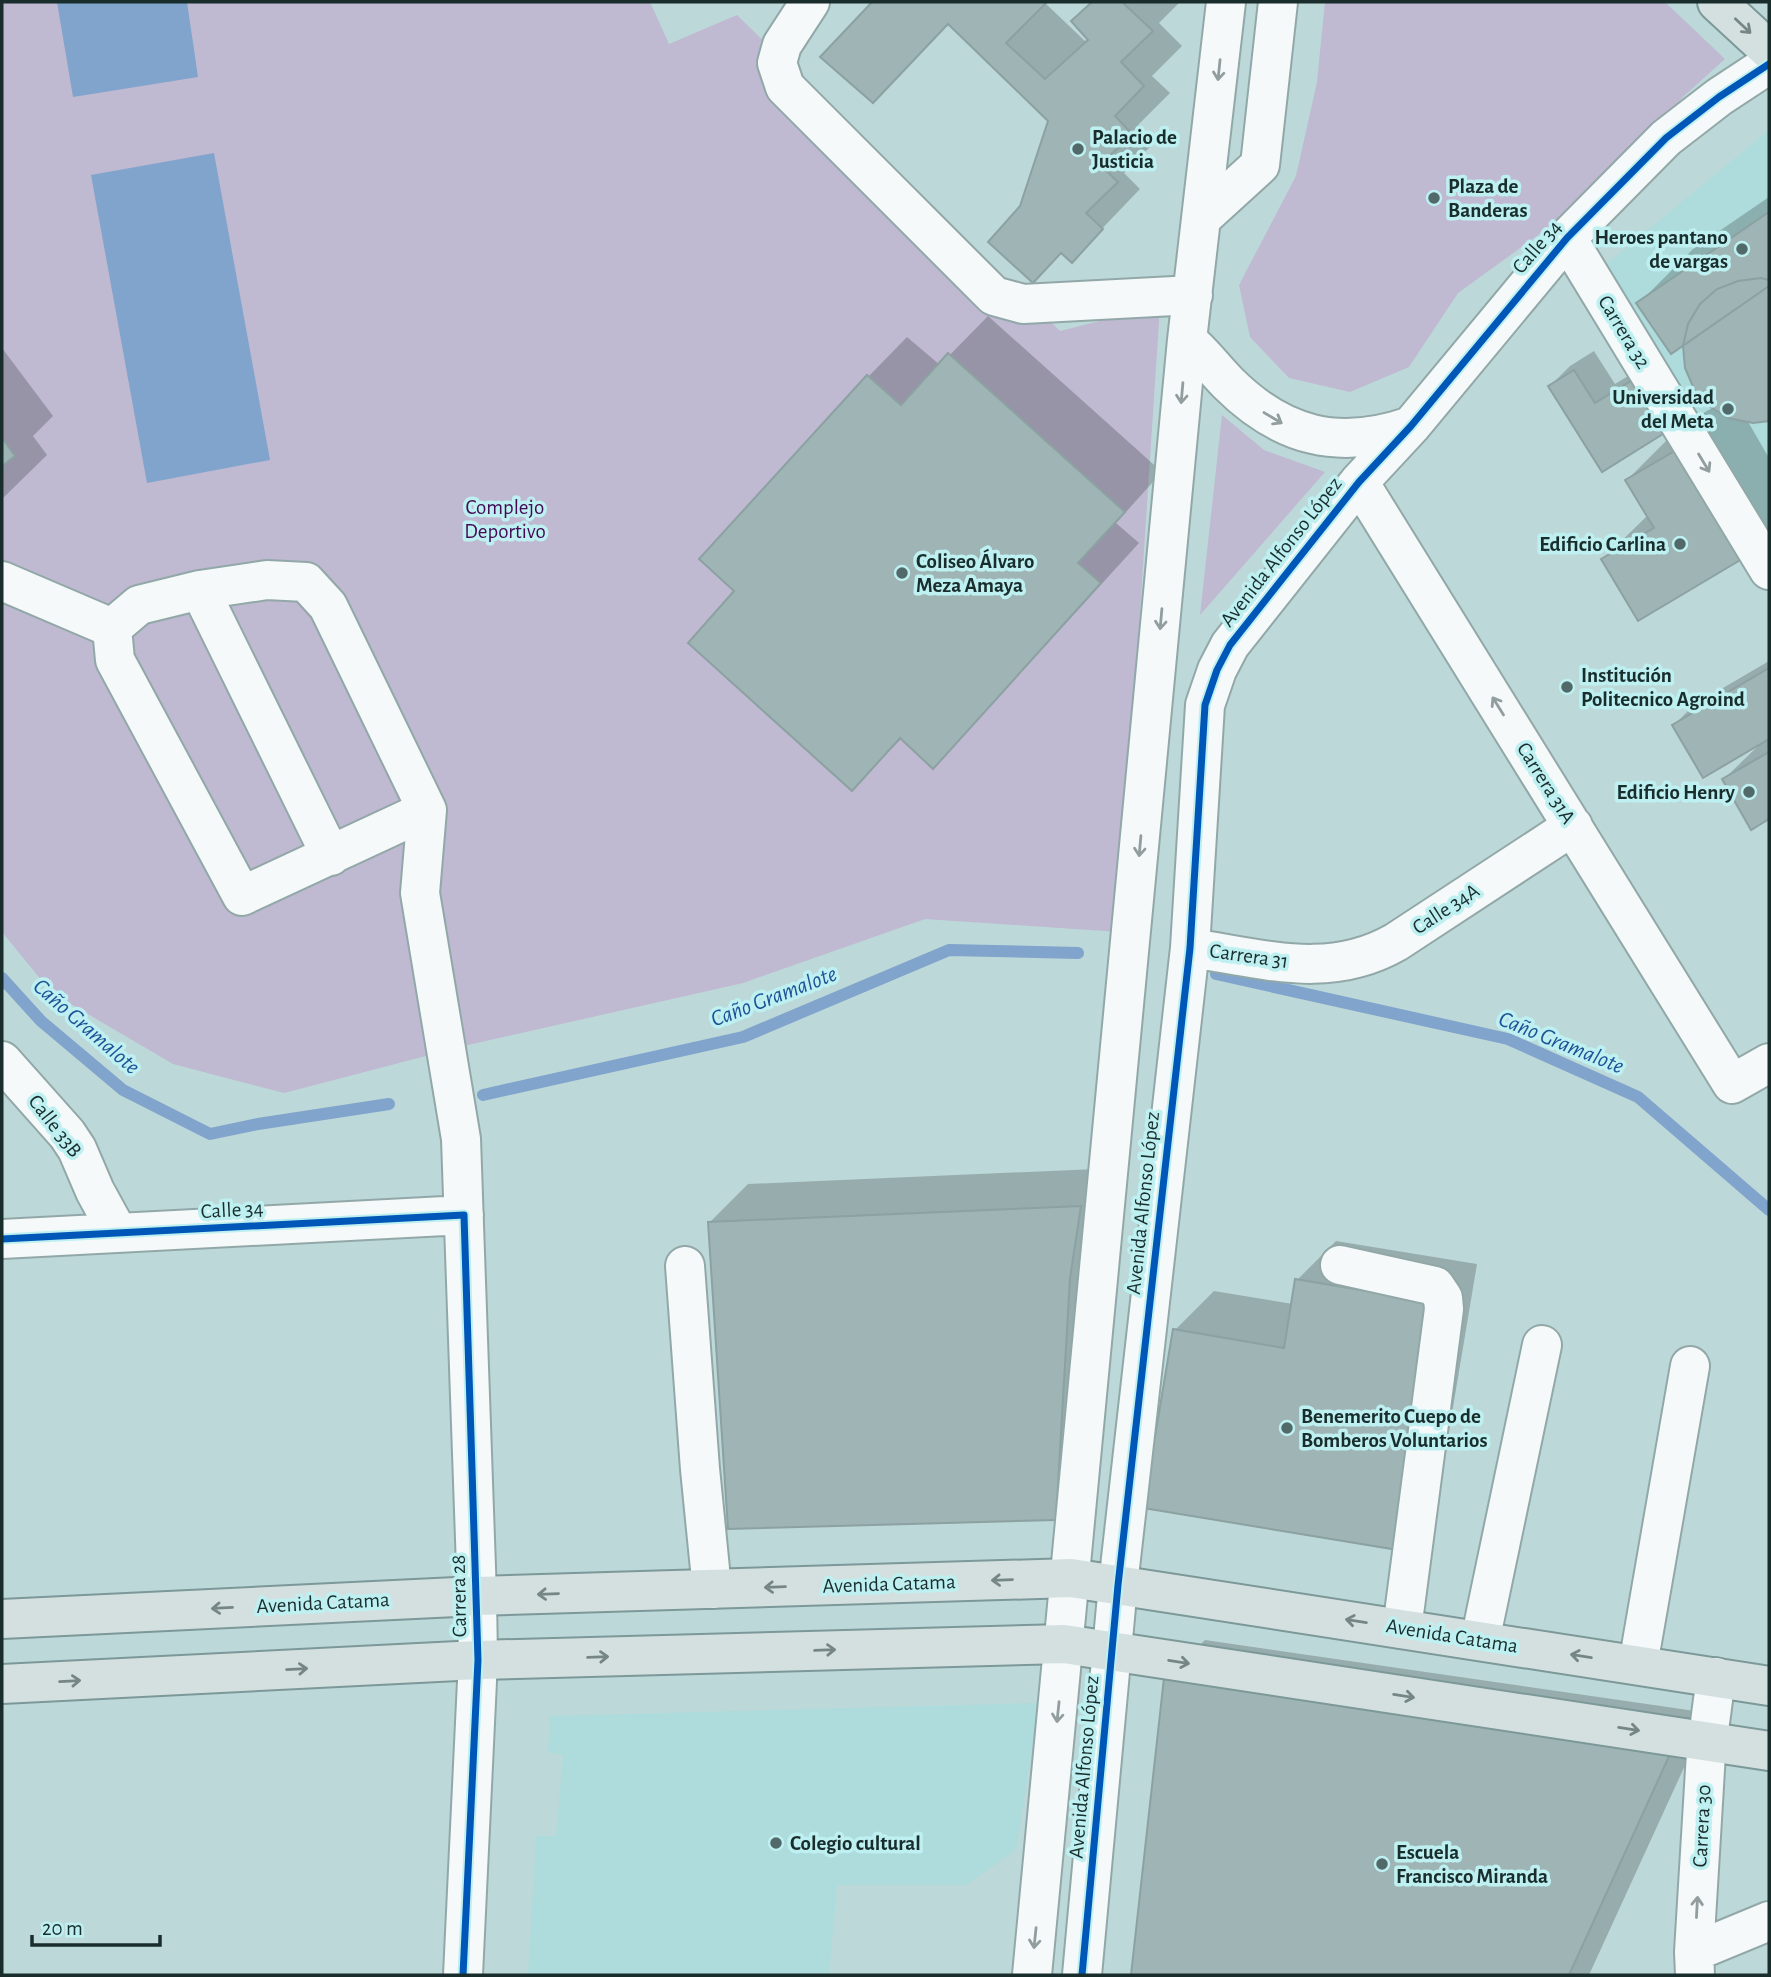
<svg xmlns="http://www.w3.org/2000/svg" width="1771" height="1977" font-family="'Alegreya Sans',sans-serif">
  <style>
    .built { fill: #aedbdb }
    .green { fill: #bfb9d1 }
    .water { fill: #80a4cc }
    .shadow { fill: #0003 }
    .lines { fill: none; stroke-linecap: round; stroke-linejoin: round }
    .stream { stroke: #80a4cc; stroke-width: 12 }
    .building { fill: #9fb4b4; stroke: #8ca1a1; stroke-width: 2 }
    .minor-casing { stroke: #92a8a8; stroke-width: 42 }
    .major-casing { stroke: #7c9898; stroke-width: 42 }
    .minor { stroke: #f5f9f9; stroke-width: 38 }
    .major { stroke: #d4e0e0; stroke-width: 38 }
    .cycleway-casing { stroke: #bef0f1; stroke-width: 11 }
    .cycleway { stroke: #0057b8; stroke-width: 7 }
    .oneway { stroke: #768686 }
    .oneway2 { stroke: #929d9d }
    .poi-dot { fill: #526969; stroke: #bef0f1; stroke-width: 2.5 }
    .labels { text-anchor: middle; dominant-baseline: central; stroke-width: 7; stroke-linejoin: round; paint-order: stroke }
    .poi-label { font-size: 21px; font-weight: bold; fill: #192d2d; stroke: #bef0f1; text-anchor: start }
    .street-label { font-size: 21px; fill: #192d2d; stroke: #bef0f1 }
    .park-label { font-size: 21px; fill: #430b54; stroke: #bef0f1 }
    .water-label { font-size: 23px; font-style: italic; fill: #1d5297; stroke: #bef0f1 }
  </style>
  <rect width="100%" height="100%" fill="#bdd8d8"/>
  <path class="built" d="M 1769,130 L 1769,552 L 1603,267 Z
    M 1039,1703 L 1016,1850 L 966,1885 L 837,1885 L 829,1975 L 528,1975 L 536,1836 L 556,1836 L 563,1755 L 548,1752 L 550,1716 Z"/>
  <path class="green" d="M 2,2 L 650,2 L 669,44 L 737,15 L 1060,331 L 1160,306 L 1119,932 L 925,919 L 743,983 L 468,1045 L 284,1093 L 173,1064 L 52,993 L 2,932 Z
    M 1325,2 L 1665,2 L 1725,59 L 1684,96 L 1644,143 L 1559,220 L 1458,293 L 1409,367 L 1350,392 L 1289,378 L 1250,337 L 1239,285 L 1296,176 L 1317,82 Z
    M 1222,415 L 1264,450 L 1325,472 L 1200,615 Z"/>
  <path class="water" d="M 57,2 L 187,2 L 198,77 L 73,97 Z
    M 214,153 L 270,460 L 147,483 L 91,175 Z"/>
  <path class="shadow" d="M 874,2 L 1044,2 L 1085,41 L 1089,38 L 1074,21 L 1094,2 L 1180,2 L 1159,23 L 1182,46 L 1152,76 L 1170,93 L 1138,125 L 1155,142 L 1124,173 L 1140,189 L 1072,260 L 1022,207 L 1050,121 L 950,22 L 873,101 L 822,57 Z
    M 1769,197 L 1769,419 L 1747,420 L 1769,458 L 1769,530 L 1741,558 L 1603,559 L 1648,515 L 1627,480 L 1682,425 L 1714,407 L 1685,342 L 1638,304 L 1693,249 Z
    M 988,316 L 1162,472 L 1116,523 L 1139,543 L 971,727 L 933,766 L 902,738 L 852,788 L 737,591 L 701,559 L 869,376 L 907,337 L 940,365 Z
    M 2,348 L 53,416 L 33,436 L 47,455 L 2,499 Z
    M 1594,351 L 1615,384 L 1651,362 L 1682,412 L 1662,432 L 1602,470 L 1550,386 L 1570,366 Z
    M 1769,661 L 1769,817 L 1752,827 L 1724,779 L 1759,745 L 1674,725 L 1694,705 Z
    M 1119,1168 L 1094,1479 L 1055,1518 L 709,1223 L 748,1184 Z
    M 1336,1241 L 1477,1264 L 1436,1509 L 1175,1330 L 1214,1291 L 1293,1304 L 1297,1280 Z
    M 1205,1640 L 1709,1713 L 1589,1975 L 1133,1975 L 1166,1679 Z"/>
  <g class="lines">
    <path class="stream" d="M 1216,974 L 1508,1039 L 1638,1097 L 1769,1210
      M 2,978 L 41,1021 L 123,1090 L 210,1134 L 258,1124 L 389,1104
      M 483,1095 L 743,1037 L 949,950 L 1078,953"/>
  </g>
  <path class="building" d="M 872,2 L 1047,2 L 1006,43 L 1045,79 L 1088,40 L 1071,21 L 1092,2 L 1122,2 L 1153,31 L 1121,62 L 1144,86 L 1115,116 L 1132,134 L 1100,165 L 1118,182 L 1086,213 L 1103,229 L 1072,263 L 1061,253 L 1033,283 L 988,242 L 1020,206 L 1048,121 L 948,24 L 873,103 L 820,57 Z
    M 1769,212 L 1769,286 L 1671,354 L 1636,303 Z
    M 1761,278 L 1769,280 L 1769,421 L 1753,423 L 1728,418 L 1709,406 L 1694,389 L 1685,368 L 1683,346 L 1688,324 L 1700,304 L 1717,289 L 1738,281 Z
    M 948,353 L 1125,512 L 1078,563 L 1101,583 L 933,769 L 900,738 L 852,791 L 688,643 L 734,591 L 699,559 L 867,375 L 901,405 Z
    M 1574,370 L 1595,403 L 1631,381 L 1663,434 L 1602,472 L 1548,386 Z
    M 2,438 L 15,456 L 2,466 Z
    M 1678,449 L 1742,559 L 1638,621 L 1601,559 L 1654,528 L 1625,480 Z
    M 1769,668 L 1769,739 L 1703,778 L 1672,725 Z
    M 1769,752 L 1769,819 L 1751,830 L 1722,779 Z
    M 1081,1206 L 1070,1278 L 1056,1520 L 728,1529 L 708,1222 Z
    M 1295,1279 L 1439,1303 L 1398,1550 L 1143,1508 L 1173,1329 L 1284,1348 Z
    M 1164,1678 L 1671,1752 L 1569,1975 L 1131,1975 Z"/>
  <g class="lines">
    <g class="minor-casing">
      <path id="minor" d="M 810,2 L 782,45 L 777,63 L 785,87 L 994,296 L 1023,304 L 1193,295
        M 1203,217 L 1260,165 L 1278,2
        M 1567,238 L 1769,570
        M 1187,340 C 1203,353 1214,369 1228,383 C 1282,437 1339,451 1411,426
        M 1359,482 L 1732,1084 L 1769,1063
        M 2,581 L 112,628 L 139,605 L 200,590 L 267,580 L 306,582 L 328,606 L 427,810 L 420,893 L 461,1139 L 477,1596 L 478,1660 L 463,1975
        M 200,590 L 331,856
        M 112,628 L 115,660 L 242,896 L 427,810
        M 1190,948 C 1262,958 1328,981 1396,942 L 1573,826
        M 2,1061 L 67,1134 L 77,1149 L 95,1191 L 118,1233
        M 2,1239 L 464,1215
        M 1340,1265 L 1435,1286 L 1443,1298 L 1444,1309 L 1402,1629
        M 685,1266 L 700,1469 L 712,1589
        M 1480,1641 L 1542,1345
        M 1638,1665 L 1690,1366
        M 1694,1952 L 1769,1921
        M 1032,1975 L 1187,340 L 1226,2
        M 1082,1975 L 1118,1585 L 1190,948 L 1205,705 L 1217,670 L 1230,645 L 1359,482 L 1411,426 L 1567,238 L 1666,138 L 1719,97 L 1769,64
        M 1695,1975 L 1694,1952 L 1706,1753 L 1716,1677"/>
    </g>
    <g class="major-casing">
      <path id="major" d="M 1717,2 L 1769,50
        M 2,1619 L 477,1596 L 1071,1578 L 1769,1686
        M 2,1684 L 478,1660 L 1064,1644 L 1769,1751"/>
    </g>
    <use href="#minor" class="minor"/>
    <use href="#major" class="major"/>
    <g class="cycleway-casing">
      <path id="cycleway" d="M 2,1239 L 464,1215 L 478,1660 L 463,1975
        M 1082,1975 L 1118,1585 L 1190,948 L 1205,705 L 1217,670 L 1230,645 L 1359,482 L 1411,426 L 1567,238 L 1666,138 L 1719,97 L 1769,64"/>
    </g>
    <use href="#cycleway" class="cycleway"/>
  </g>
  <defs><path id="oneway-shaft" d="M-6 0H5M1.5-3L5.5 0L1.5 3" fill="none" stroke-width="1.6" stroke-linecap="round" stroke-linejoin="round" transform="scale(1.75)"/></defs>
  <g class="oneway">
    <use href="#oneway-shaft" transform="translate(1743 26) rotate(43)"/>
    <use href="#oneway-shaft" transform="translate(1002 1580) rotate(178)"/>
    <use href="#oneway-shaft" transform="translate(775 1587) rotate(178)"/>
    <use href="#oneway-shaft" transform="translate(548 1594) rotate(178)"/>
    <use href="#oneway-shaft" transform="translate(222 1608) rotate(177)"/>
    <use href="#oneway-shaft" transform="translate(1356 1621) rotate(-171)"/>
    <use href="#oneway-shaft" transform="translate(825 1650) rotate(-2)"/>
    <use href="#oneway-shaft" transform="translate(1581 1656) rotate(-171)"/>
    <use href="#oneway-shaft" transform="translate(598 1657) rotate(-2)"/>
    <use href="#oneway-shaft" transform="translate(1179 1662) rotate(9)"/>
    <use href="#oneway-shaft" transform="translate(297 1669) rotate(-3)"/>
    <use href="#oneway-shaft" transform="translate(70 1681) rotate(-3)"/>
    <use href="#oneway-shaft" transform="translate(1404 1696) rotate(9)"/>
    <use href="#oneway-shaft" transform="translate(1629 1729) rotate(9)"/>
  </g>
  <g class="oneway2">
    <use href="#oneway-shaft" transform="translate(1219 70) rotate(96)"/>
    <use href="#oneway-shaft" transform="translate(1182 393) rotate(95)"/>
    <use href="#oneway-shaft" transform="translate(1273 418) rotate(31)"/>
    <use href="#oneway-shaft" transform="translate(1704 463) rotate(59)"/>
    <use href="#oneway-shaft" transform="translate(1161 619) rotate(95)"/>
    <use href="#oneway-shaft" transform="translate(1498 706) rotate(-122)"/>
    <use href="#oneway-shaft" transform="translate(1140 846) rotate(95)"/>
    <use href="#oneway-shaft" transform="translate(1058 1712) rotate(96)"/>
    <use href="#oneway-shaft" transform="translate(1697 1907) rotate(-87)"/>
    <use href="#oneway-shaft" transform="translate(1035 1938) rotate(96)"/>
  </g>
  <g class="poi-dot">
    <circle cx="1078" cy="149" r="7"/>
    <circle cx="1434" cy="198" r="7"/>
    <circle cx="1742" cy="249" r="7"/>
    <circle cx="1728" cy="409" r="7"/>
    <circle cx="1680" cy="544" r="7"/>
    <circle cx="902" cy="573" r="7"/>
    <circle cx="1567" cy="687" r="7"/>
    <circle cx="1749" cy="792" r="7"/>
    <circle cx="1287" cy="1428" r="7"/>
    <circle cx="776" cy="1843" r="7"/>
    <circle cx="1382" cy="1864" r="7"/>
  </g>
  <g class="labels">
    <g class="poi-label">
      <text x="1092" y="137">Palacio de<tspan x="1092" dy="24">Justicia</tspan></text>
      <text x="1448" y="186">Plaza de<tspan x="1448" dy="24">Banderas</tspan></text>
      <text x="1728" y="237" text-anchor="end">Heroes pantano<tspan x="1728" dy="24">de vargas</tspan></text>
      <text x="1714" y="397" text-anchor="end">Universidad<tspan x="1714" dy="24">del Meta</tspan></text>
      <text x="1666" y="544" text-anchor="end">Edificio Carlina</text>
      <text x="916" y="561">Coliseo Álvaro<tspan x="916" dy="24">Meza Amaya</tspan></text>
      <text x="1581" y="675">Institución<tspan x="1581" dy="24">Politecnico Agroind</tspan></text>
      <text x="1735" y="792" text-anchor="end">Edificio Henry</text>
      <text x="1301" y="1416">Benemerito Cuepo de<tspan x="1301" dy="24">Bomberos Voluntarios</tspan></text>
      <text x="790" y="1843">Colegio cultural</text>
      <text x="1396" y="1852">Escuela<tspan x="1396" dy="24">Francisco Miranda</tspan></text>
    </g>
    <g class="street-label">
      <text transform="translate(1537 247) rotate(-49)">Calle 34</text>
      <text transform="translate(1624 332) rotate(59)">Carrera 32</text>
      <text transform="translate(1281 552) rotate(-52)">Avenida Alfonso López</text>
      <text transform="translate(1546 783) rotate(58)">Carrera 31A</text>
      <text transform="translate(1446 909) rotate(-33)">Calle 34A</text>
      <text transform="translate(1249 956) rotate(8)">Carrera 31</text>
      <text transform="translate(55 1126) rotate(52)">Calle 33B</text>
      <text transform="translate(1143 1203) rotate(-84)">Avenida Alfonso López</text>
      <text transform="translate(232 1210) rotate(-3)">Calle 34</text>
      <text transform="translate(889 1584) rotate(-2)">Avenida Catama</text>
      <text transform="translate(459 1596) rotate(-91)">Carrera 28</text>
      <text transform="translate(323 1603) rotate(-3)">Avenida Catama</text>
      <text transform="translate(1452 1636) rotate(9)">Avenida Catama</text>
      <text transform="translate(1084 1767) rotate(-85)">Avenida Alfonso López</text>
      <text transform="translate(1702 1826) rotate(-87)">Carrera 30</text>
    </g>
    <g class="park-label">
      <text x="505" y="507">Complejo<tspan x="505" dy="24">Deportivo</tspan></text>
    </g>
    <g class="water-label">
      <text transform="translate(774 997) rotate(-21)">Caño Gramalote</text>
      <text transform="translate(86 1027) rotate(41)">Caño Gramalote</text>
      <text transform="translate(1561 1043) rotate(22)">Caño Gramalote</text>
    </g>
  </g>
  <rect width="1771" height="1977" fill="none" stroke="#192d2d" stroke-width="7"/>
  <path d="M32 1935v10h128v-10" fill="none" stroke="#192d2d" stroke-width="3.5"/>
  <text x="42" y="1935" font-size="21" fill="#192d2d" stroke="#bef0f1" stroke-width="5" paint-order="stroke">20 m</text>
</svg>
